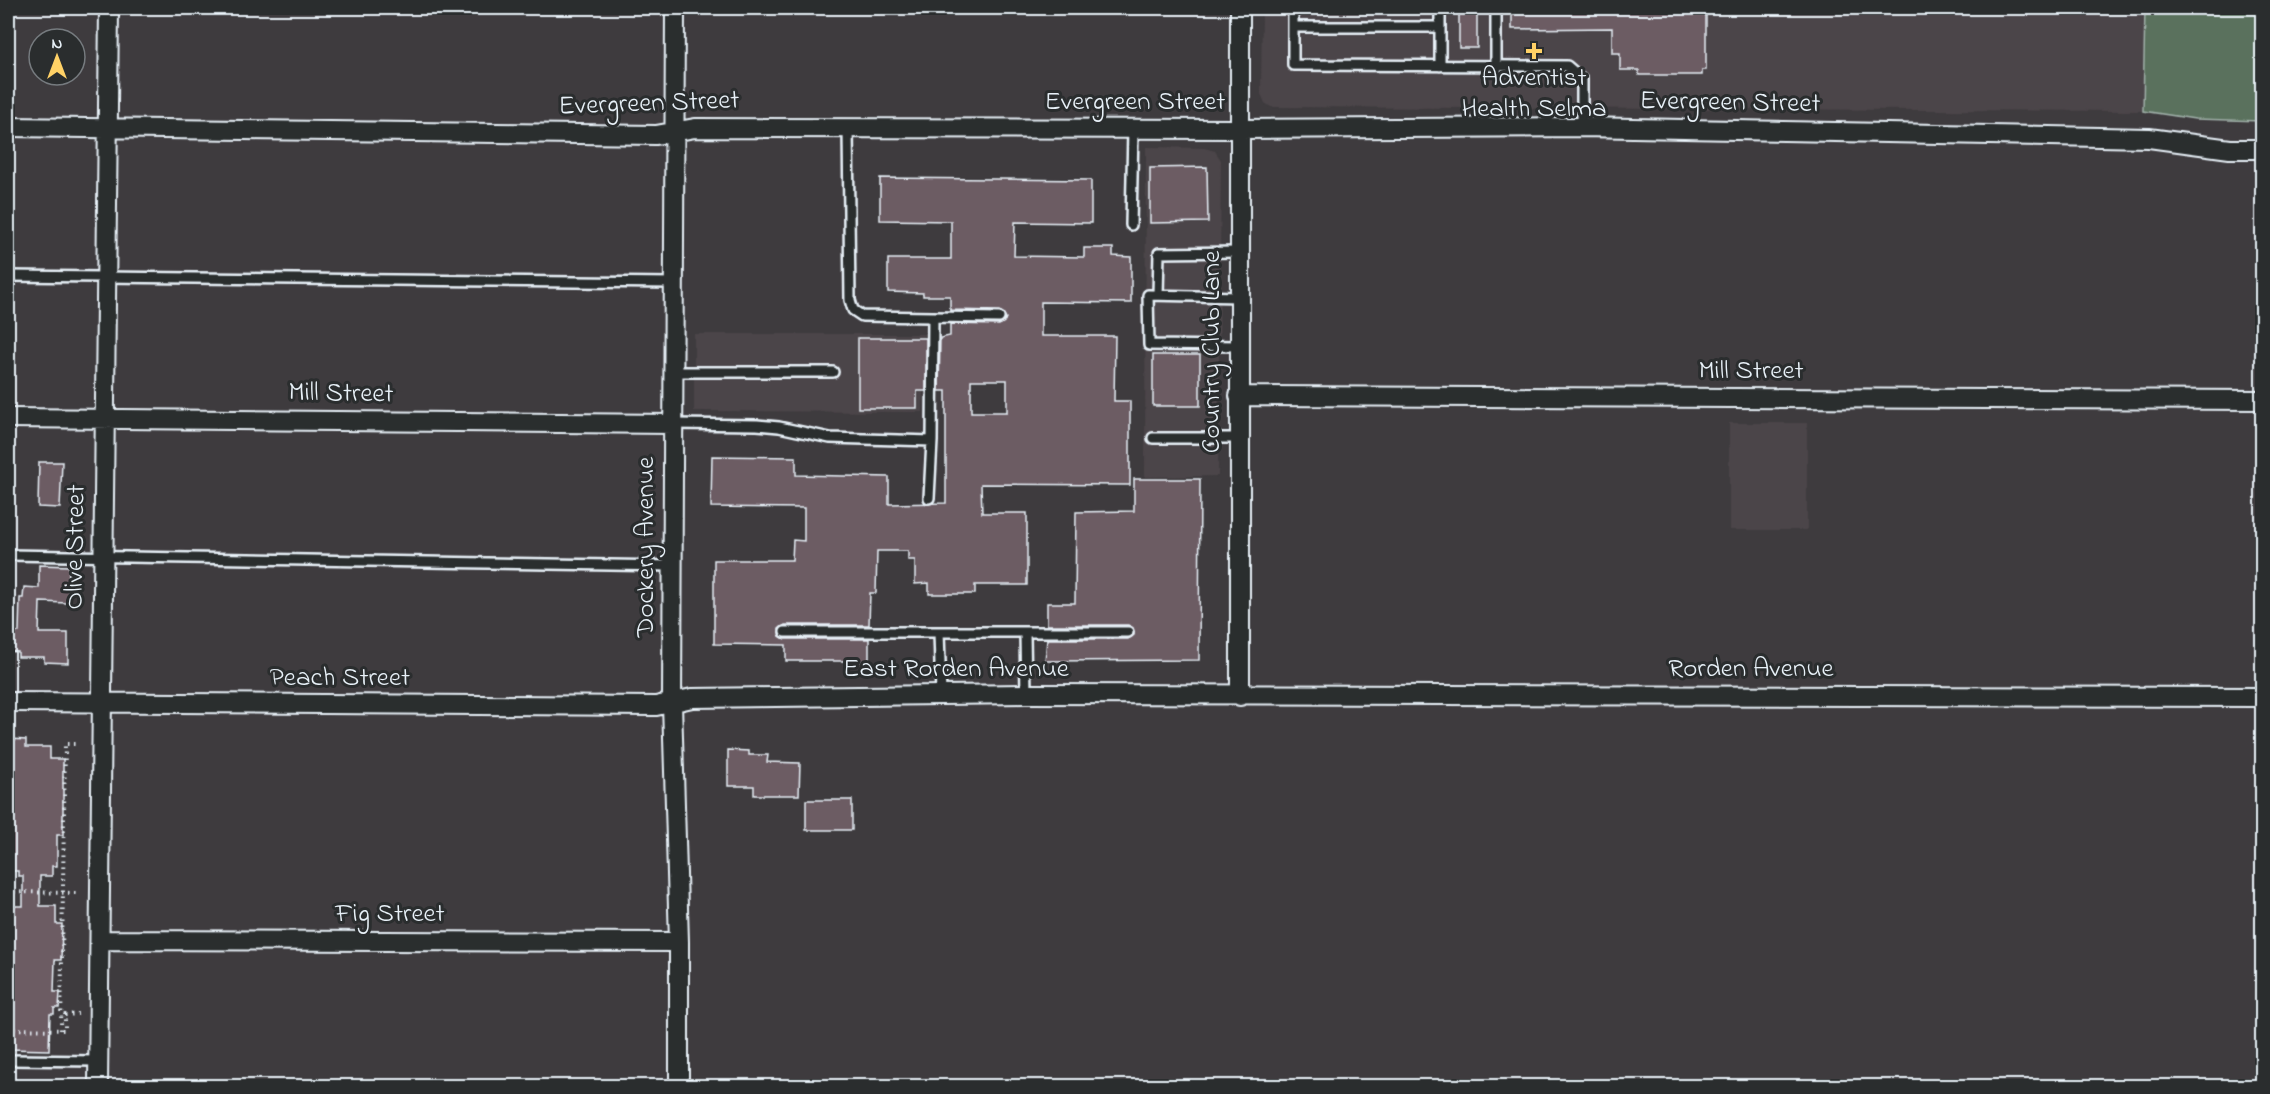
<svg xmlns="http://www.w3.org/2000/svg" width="2270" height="1094" font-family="'Indie Flower',sans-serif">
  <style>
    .built { fill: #4c4549 }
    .green { fill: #5a715d; stroke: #a1b1aa; stroke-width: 1.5 }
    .building { fill: #6c5b64; stroke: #e8f1f8; stroke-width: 1.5; fill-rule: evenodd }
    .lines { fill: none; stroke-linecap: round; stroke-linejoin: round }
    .lane-casing { stroke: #e8f1f8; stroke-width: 14 }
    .street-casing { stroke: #e8f1f8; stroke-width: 22 }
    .path { stroke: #e8f1f8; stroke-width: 4; stroke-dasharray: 1.5 4.5; stroke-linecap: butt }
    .lane { stroke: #2a2d2e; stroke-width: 9 }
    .street { stroke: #2a2d2e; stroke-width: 18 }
    .poi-dot { fill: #ffd166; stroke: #2a2d2e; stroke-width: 2 }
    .labels { text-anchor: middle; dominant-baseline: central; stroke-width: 6; stroke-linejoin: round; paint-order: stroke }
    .poi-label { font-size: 27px; fill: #e8f1f8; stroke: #2a2d2e }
    .street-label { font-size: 27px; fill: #e8f1f8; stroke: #2a2d2e }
  </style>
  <rect width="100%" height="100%" fill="#3e3b3e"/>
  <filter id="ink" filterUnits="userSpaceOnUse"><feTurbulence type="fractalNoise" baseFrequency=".0167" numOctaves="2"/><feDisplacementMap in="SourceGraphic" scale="12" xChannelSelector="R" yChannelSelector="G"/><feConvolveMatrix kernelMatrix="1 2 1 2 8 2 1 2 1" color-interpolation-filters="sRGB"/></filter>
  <g filter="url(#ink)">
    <path class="built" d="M 1262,8 L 2145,8 L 2143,111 L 1271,107 L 1265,103 L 1261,94 Z
      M 1146,147 L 1204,148 L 1215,151 L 1221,160 L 1218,476 L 1145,477 Z
      M 694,334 L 924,334 L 923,412 L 694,411 Z
      M 1729,423 L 1807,423 L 1807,530 L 1729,530 Z"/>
    <path class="green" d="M 2145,8 L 2262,8 L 2262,121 L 2195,119 L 2143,111 Z"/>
    <path class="building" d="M 1459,8 L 1477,8 L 1477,48 L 1459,48 Z
      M 1512,8 L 1706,8 L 1706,70 L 1702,70 L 1702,75 L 1639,75 L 1639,70 L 1620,70 L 1620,53 L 1612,53 L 1612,28 L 1512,29 Z
      M 1207,167 L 1208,222 L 1150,223 L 1150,168 Z
      M 880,178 L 1091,180 L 1091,223 L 1015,222 L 1014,256 L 1084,257 L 1084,248 L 1113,248 L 1113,256 L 1131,257 L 1131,303 L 1041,302 L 1041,336 L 1115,336 L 1114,401 L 1130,401 L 1130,485 L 981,484 L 982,513 L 1027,513 L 1027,585 L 975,585 L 975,594 L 929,594 L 929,583 L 915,584 L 915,560 L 908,560 L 908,551 L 877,551 L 876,593 L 870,593 L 869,625 L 785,625 L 779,629 L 780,636 L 785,639 L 869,639 L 869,661 L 786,661 L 786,645 L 714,644 L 714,560 L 792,560 L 793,540 L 804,541 L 804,508 L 711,507 L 712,456 L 796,457 L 796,475 L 889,477 L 889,504 L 946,503 L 946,391 L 939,391 L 940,338 L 950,336 L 950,324 L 999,325 L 1004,322 L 1006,318 L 1003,313 L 999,311 L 950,310 L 950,296 L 923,296 L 923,293 L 888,292 L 888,259 L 951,259 L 951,221 L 880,220 ZM 971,380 L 1007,380 L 1007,412 L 971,412 Z
      M 858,338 L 926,338 L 926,391 L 917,391 L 917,408 L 858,408 Z
      M 1153,355 L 1200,355 L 1200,406 L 1153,406 Z
      M 39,462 L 62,462 L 60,508 L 38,507 Z
      M 1134,479 L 1200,479 L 1199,660 L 1045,661 L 1047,639 L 1128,639 L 1134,635 L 1133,628 L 1128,625 L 1047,625 L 1047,603 L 1075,603 L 1076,512 L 1134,511 Z
      M 39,565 L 69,566 L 68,603 L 40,602 L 39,633 L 68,633 L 68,663 L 44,662 L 44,657 L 18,657 L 18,652 L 8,651 L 8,632 L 19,632 L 20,598 L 23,598 L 24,587 L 39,588 Z
      M 10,739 L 26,740 L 26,747 L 50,747 L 50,759 L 63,759 L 63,835 L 57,835 L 57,866 L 52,866 L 52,876 L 40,876 L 40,906 L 56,906 L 56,924 L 62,924 L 61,960 L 55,960 L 54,992 L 60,992 L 59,1008 L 54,1008 L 54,1014 L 50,1014 L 49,1050 L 8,1049 L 8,906 L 23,906 L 23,876 L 18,876 L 18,871 L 9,871 L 8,800 L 10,800 L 11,764 L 8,764 L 8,743 L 10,743 Z
      M 728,750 L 749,751 L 749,755 L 768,755 L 767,762 L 800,763 L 799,795 L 754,795 L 754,786 L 728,786 Z
      M 806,800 L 852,800 L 852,830 L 806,830 Z"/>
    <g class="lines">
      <g class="lane-casing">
        <path id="lane" d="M 1293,8 L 1293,65 L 1567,66 L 1582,79 L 1582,127
          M 1440,8 L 1440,66
          M 1496,8 L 1496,65
          M 1293,27 L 1440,27
          M 848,128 L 850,300 L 853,310 L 862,316 L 933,317 L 932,441
          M 1131,225 L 1133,129
          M 8,276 L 674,283
          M 1158,295 L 1159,253 L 1239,252
          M 933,317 L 999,318
          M 1239,346 L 1149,345 L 1148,295 L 1239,297
          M 675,372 L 833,372
          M 674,424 L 757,425 L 779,427 L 830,438 L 932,441 L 929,498
          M 1153,438 L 1239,438
          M 8,555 L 673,566
          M 785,632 L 1128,632
          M 939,632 L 941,695
          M 1025,633 L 1026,694
          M 8,1060 L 98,1061"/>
      </g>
      <g class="street-casing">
        <path id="street" d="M 675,8 L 672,703 L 679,942 L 679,1086
          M 8,127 L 656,135 L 695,128 L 1239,129 L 1582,127 L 2149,138 L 2230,149 L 2262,149
          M 1239,396 L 2262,400
          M 8,418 L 674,424
          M 1240,696 L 1240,8
          M 8,702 L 656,706 L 692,698 L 1026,694 L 2262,697
          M 101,940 L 679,942
          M 98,1086 L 109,8"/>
      </g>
      <path class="path" d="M 8,892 L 78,893
        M 8,1029 L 65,1030 L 65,1015 L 78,1014
        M 61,1030 L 65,744 L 78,744"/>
      <use href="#lane" class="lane"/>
      <use href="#street" class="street"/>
    </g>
  </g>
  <path class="poi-dot" d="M1531 42h6v6h6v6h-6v6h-6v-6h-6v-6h6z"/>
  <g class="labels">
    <g class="poi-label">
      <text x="1534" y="78">Adventist<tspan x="1534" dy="31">Health Selma</tspan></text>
    </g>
    <g class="street-label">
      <text x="1135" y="102">Evergreen Street</text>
      <text transform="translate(1730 103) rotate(1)">Evergreen Street</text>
      <text transform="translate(649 104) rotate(-2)">Evergreen Street</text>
      <text transform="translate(1212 352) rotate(-90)">Country Club Lane</text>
      <text x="1751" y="371">Mill Street</text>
      <text transform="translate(341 394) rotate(1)">Mill Street</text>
      <text transform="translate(76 547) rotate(-89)">Olive Street</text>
      <text transform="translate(646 547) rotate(-90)">Dockery Avenue</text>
      <text x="956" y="669">East Rorden Avenue</text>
      <text x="1751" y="669">Rorden Avenue</text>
      <text x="340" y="678">Peach Street</text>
      <text x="390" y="914">Fig Street</text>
    </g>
  </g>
  <rect width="2270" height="1094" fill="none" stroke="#2a2d2e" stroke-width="30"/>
  <rect x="15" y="15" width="2240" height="1064" fill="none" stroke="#e8f1f8" stroke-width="2" filter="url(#ink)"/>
  <g transform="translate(57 57)"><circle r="28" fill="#2a2d2e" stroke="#767b7f" stroke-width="1.5"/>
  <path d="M0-4.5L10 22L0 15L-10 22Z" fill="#ffd166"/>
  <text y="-9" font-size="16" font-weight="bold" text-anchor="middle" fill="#e8f1f8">N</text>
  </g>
</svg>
